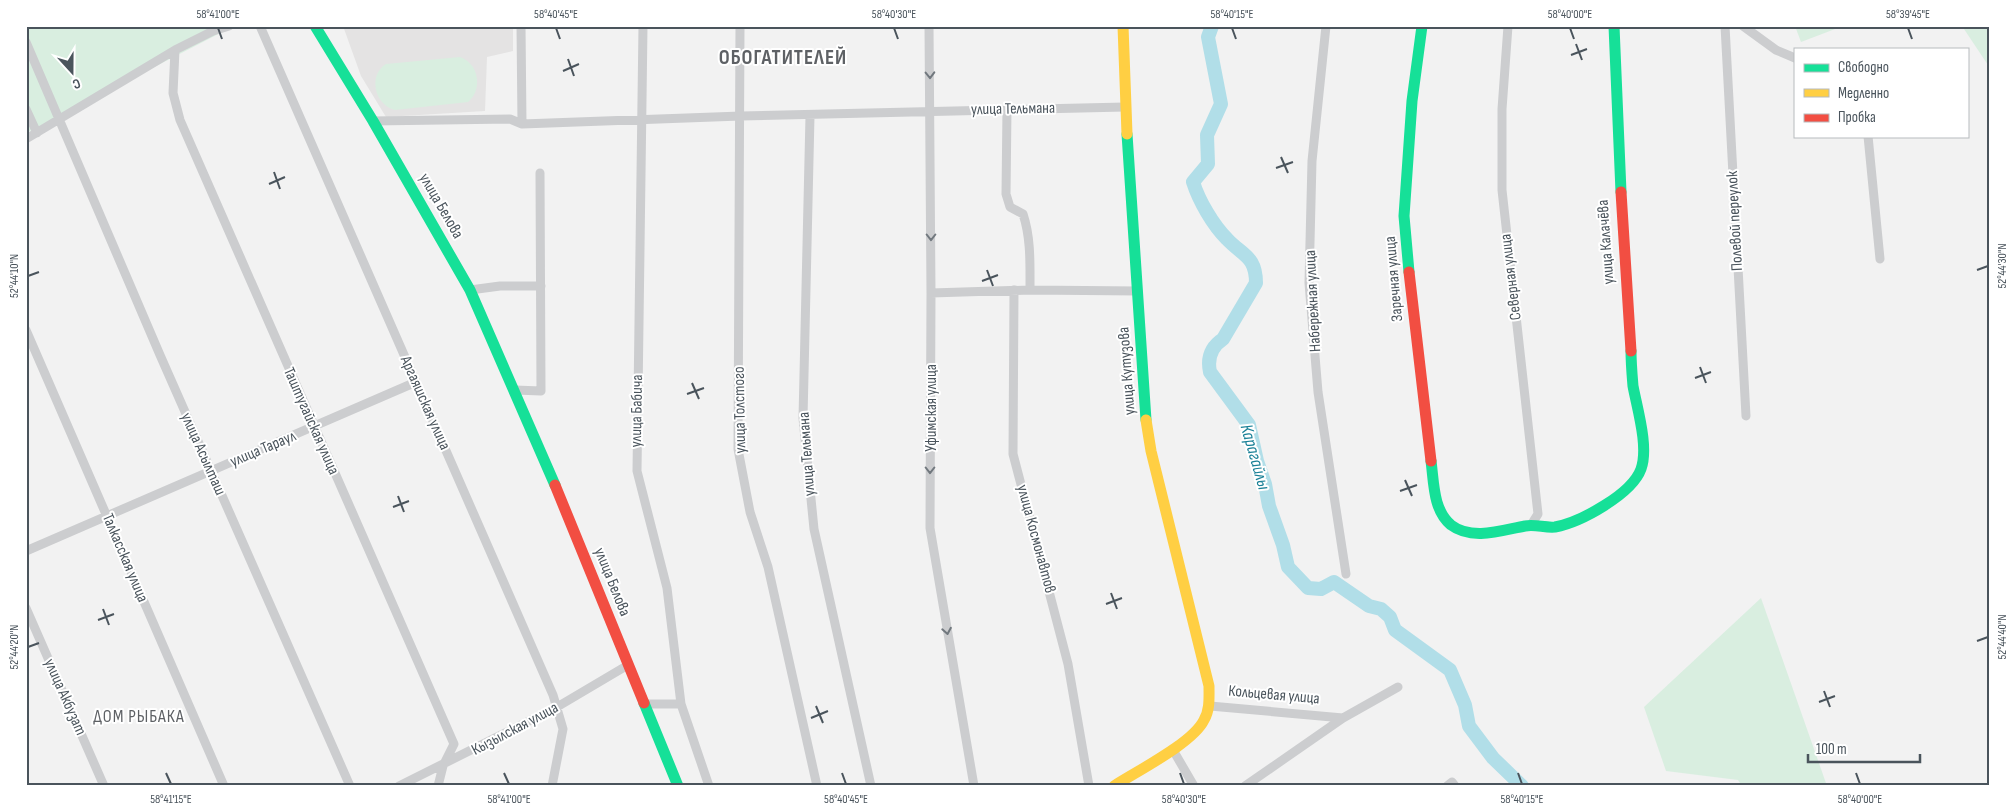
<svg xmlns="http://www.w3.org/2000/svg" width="2016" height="812" font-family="'Sofia Sans Condensed',sans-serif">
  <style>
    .education { fill: #e4e3e3 }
    .green { fill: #d9eee0 }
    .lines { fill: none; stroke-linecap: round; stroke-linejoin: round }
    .river { stroke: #b1dee8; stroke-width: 14 }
    .street { stroke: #cccdcf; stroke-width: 9 }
    .fast { stroke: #16e098; stroke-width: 11 }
    .slow { stroke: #ffcf43; stroke-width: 11 }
    .jam { stroke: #f24e42; stroke-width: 11 }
    .oneway { stroke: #71787e }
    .ticks { fill: none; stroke: #4a545c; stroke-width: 2 }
    .labels { text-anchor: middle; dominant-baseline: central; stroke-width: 4; stroke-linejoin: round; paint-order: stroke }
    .street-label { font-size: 16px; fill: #4a545c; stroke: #fff }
    .water-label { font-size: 18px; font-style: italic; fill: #1a8197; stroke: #fff }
    .neighbourhood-label { font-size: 18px; letter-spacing: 1px; fill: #5e6165; stroke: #fff }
    .district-label { font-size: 21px; font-weight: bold; letter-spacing: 1px; fill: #5e6165; stroke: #fff }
    .neatline { fill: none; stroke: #4a545c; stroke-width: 2 }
    .ticks-label { font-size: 12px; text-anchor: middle; fill: #4a545c }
  </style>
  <rect width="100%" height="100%" fill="#f2f2f2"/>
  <path class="education" d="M 343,26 L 513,26 L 513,51 L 487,57 L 485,111 L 386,117 L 361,76 Z"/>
  <path class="green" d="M 26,26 L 234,26 L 26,133 Z
    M 1795,26 L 1843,26 L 1801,42 Z
    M 1962,26 L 1990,26 L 1990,68 Z
    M 460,57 C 479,63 483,90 468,102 L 395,110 C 374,105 368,75 386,64 Z
    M 1761,598 L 1827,786 L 1742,786 L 1738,780 L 1666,771 L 1644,707 Z"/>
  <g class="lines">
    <path class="river" d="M 1212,26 L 1208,37 L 1221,104 L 1207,135 L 1208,164 L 1193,182 C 1199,201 1213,225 1227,239 C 1243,256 1256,256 1256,283 L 1223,339 C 1211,347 1207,358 1210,372 L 1249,425 L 1257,461 L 1265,484 L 1269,506 L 1283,545 L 1288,567 L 1308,588 L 1321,589 L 1334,582 L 1369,606 L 1381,609 L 1390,617 L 1395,630 L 1450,670 L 1465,705 L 1469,726 L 1493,758 L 1522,786"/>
    <path class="street" d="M 260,26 L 553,695 L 563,729 L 552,786
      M 521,26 L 522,124
      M 643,26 L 637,471 L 667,588 L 681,704 L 709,786
      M 740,26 L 738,449 L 750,512 L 768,567 L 817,786
      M 929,26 L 931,293 L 930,528 L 974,786
      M 1326,26 L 1312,161 L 1309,283 L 1318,392 L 1346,574
      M 1508,26 L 1502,109 L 1502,190 L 1538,514 L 1531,525
      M 1725,26 L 1746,416
      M 1743,26 L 1776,50 L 1795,58
      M 26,42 L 160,355 L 350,786
      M 175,50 L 173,93 L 180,120 L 454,744 L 443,766 L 438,786
      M 26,109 L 37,133
      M 1007,109 L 1006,194 L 1010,207 L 1023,214 C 1031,238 1030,264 1030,290
      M 810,116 L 803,418 L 814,529 L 871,786
      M 373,121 L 510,119 L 522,124 L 741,116 L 1125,107
      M 1868,136 L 1880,259
      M 26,139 L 175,50 L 213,31 L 229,26
      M 470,290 L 500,286 L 541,286
      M 1014,290 L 1013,454 L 1068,664 L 1089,786
      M 931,293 L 1030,290 L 1138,291
      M 26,330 L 224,786
      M 515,390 L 541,391 L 540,173
      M 26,551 L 416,382
      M 26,608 L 104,786
      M 643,704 L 681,704
      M 1210,706 L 1343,718
      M 1173,750 L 1194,786
      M 399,786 L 557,707 L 628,665
      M 1245,786 L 1343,718 L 1398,687
      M 1447,786 L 1452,782 L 1455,786"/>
    <path class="fast" d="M 315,26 L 373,121 L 470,290 L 555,485
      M 1614,26 L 1621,192
      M 1127,134 L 1146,420
      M 1409,272 L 1404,216 L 1412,101 L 1422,26
      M 1431,461 C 1434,483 1433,510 1451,525 C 1472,541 1503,530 1525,526 C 1535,524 1545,528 1555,527 C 1581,522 1632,494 1641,469 C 1649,447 1637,408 1633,386 C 1632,374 1631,363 1631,351
      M 644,703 L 678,786"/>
    <path class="slow" d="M 1123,26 L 1127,134
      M 1114,786 C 1137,771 1193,743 1204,720 C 1210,710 1209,698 1209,686 L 1151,451 L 1146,420"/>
    <path class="jam" d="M 1621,192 L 1631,351
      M 1409,272 L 1431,461
      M 555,485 L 644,703"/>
  </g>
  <defs><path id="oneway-chevron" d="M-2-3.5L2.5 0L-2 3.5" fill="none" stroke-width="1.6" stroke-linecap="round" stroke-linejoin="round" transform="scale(1.25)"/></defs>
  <g class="oneway">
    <use href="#oneway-chevron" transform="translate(930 75) rotate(89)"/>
    <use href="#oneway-chevron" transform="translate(931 237) rotate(90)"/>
    <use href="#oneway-chevron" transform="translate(930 470) rotate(90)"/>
    <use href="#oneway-chevron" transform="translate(947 631) rotate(80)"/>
  </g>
  <path class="ticks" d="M 218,28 L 222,39M 556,28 L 560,39M 894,28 L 898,39M 1232,28 L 1236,39M 1570,28 L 1574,39M 1908,28 L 1912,39M 1576,44 L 1582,60M 1571,55 L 1587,49M 568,59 L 574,76M 563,71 L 579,64M 1281,157 L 1288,173M 1276,168 L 1293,162M 274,172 L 280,189M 269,184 L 285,177M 987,270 L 993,286M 1977,270 L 1988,266M 28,276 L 39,272M 982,281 L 998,275M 1700,367 L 1706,383M 1695,378 L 1711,372M 692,383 L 699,399M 687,394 L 704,388M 1405,480 L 1412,496M 1400,491 L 1417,485M 398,496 L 404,512M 393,507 L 409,501M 1111,593 L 1117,609M 1106,604 L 1122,598M 103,609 L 109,625M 98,620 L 114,614M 1977,641 L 1988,637M 28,647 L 39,643M 1824,691 L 1830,707M 1819,702 L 1835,696M 816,706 L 823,723M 811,718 L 828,711M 166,773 L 171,784M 504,773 L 509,784M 842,773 L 846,784M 1180,773 L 1184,784M 1518,773 L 1522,784M 1856,773 L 1860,784"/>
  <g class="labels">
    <g class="street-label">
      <text transform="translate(1013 109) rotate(-1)">улица Тельмана</text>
      <text transform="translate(441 206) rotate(60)">улица Белова</text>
      <text transform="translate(1735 221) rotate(-93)">Полевой переулок</text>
      <text transform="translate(1606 242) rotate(-94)">улица Калачёва</text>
      <text transform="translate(1511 277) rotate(-97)">Северная улица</text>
      <text transform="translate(1394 279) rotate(-95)">Заречная улица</text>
      <text transform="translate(1313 301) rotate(-93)">Набережная улица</text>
      <text transform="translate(1127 371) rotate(-94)">улица Кутузова</text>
      <text transform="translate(425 403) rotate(66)">Аргаяшская улица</text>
      <text transform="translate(931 408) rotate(-90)">Уфимская улица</text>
      <text transform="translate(740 410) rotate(-91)">улица Толстого</text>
      <text transform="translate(637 411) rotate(-89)">улица Бабича</text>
      <text transform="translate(311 421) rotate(66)">Таштугайская улица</text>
      <text transform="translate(263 449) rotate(-23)">улица Тараул</text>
      <text transform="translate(203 454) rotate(66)">улица Асылташ</text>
      <text transform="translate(807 454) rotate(-94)">улица Тельмана</text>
      <text transform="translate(1036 539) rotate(75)">улица Космонавтов</text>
      <text transform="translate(125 558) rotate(67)">Талкасская улица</text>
      <text transform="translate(612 582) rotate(68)">улица Белова</text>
      <text transform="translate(1274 695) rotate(5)">Кольцевая улица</text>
      <text transform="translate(65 697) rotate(66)">улица Акбузат</text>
      <text transform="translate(515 729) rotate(-28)">Кызылская улица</text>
    </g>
    <g class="water-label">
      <text transform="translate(1255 457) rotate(74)">Карагайлы</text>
    </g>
    <g class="neighbourhood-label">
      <text x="139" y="716">ДОМ РЫБАКА</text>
    </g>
    <g class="district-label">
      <text x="783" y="57">ОБОГАТИТЕЛЕЙ</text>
    </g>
  </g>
  <rect width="2016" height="812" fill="none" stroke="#ffffff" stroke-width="55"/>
  <rect x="1794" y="48" width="175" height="90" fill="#ffffff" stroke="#b7bbbe"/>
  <rect x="1804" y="64" width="25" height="8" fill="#16e098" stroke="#b7bbbe"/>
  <text x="1838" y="72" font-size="15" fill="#4a545c">Свободно</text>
  <rect x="1804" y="89" width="25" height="8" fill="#ffcf43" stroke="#b7bbbe"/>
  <text x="1838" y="98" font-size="15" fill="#4a545c">Медленно</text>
  <rect x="1804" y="114" width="25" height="8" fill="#f24e42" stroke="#b7bbbe"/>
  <text x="1838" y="122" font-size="15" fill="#4a545c">Пробка</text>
  <g transform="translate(72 72) rotate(159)" stroke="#ffffff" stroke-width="4" paint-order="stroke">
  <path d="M0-4L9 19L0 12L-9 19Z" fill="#4a545c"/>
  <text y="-8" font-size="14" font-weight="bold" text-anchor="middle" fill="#4a545c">С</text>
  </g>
  <path d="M1808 754v8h112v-8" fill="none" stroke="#4a545c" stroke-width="2.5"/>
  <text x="1816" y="754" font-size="15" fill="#4a545c" stroke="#ffffff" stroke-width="4" paint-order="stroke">100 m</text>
  <rect x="28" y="28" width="1960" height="756" class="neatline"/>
  <g class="ticks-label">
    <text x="218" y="18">58°41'00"E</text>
    <text x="556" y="18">58°40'45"E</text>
    <text x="894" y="18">58°40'30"E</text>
    <text x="1232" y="18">58°40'15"E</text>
    <text x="1570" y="18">58°40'00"E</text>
    <text x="1908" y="18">58°39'45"E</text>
    <text transform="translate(2002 266) rotate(-90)" y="4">52°44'30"N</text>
    <text transform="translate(14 276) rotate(-90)" y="4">52°44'10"N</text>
    <text transform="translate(2002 637) rotate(-90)" y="4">52°44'40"N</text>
    <text transform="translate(14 647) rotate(-90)" y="4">52°44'20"N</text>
    <text x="171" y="803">58°41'15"E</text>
    <text x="509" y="803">58°41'00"E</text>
    <text x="846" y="803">58°40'45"E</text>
    <text x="1184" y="803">58°40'30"E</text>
    <text x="1522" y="803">58°40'15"E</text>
    <text x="1860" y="803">58°40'00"E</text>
  </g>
</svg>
